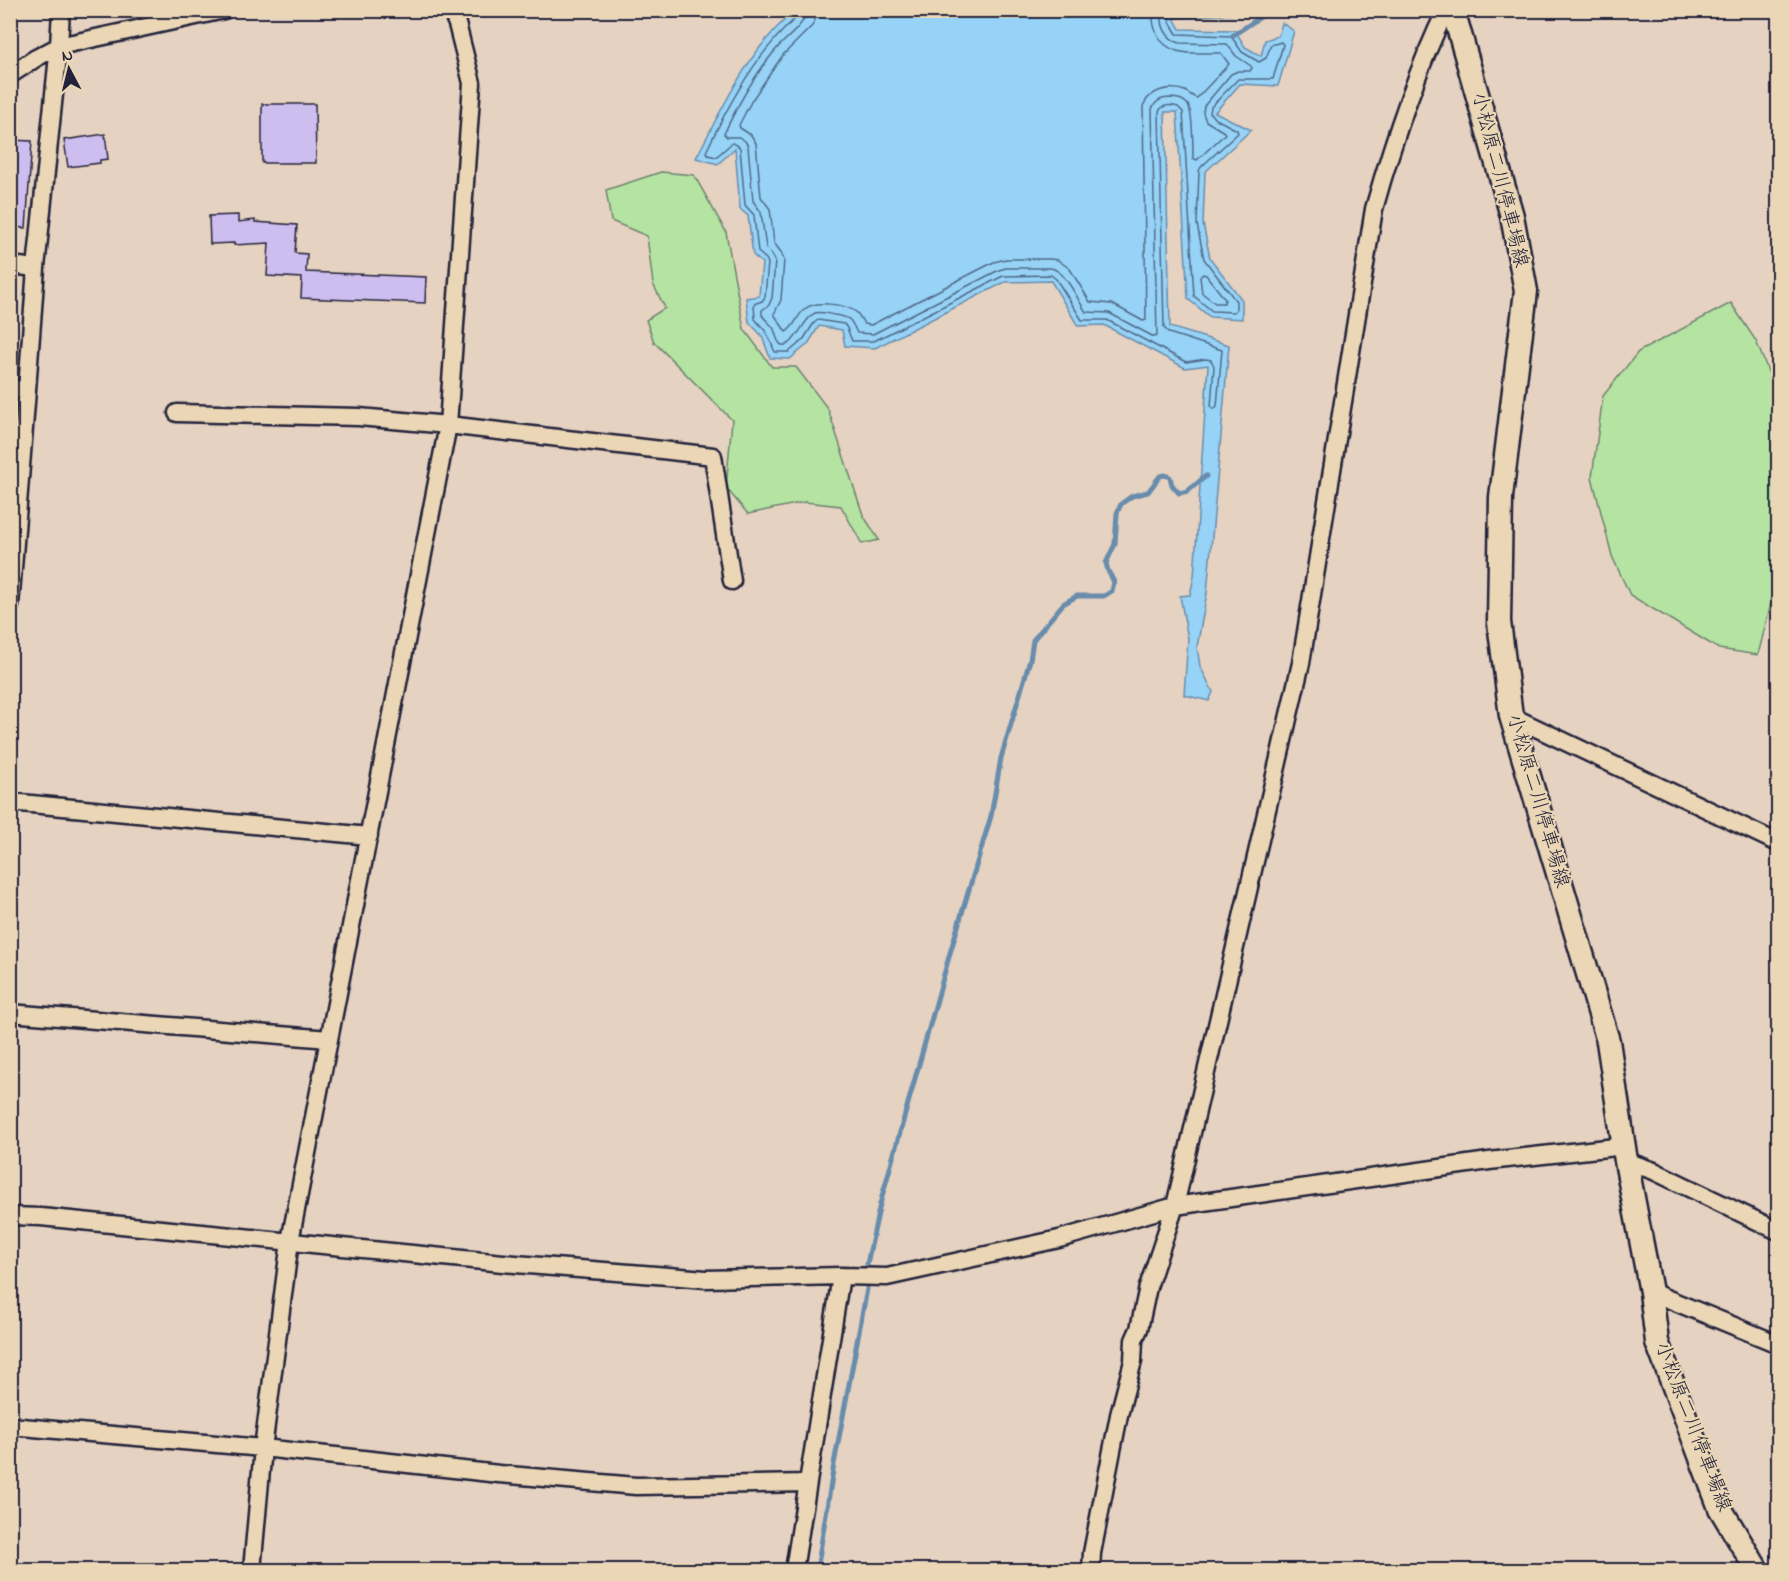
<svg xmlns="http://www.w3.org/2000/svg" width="1789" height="1581" font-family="'Indie Flower','Klee One',sans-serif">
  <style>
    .green { fill: #b4e3a2; stroke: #6b826e; stroke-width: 1.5 }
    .water { fill: #96d3f7; stroke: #688cac; stroke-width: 1.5 }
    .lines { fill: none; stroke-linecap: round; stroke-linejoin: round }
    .shore { stroke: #506986; stroke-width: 1.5 }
    .stream { stroke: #688cac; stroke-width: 5 }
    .building { fill: #cebeef; stroke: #22223b; stroke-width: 1.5 }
    .minor-casing { stroke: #22223b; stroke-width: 21 }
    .secondary-casing { stroke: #22223b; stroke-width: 27 }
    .minor { stroke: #ebd7b5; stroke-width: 16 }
    .secondary { stroke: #ebd7b5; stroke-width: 22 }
    .labels { text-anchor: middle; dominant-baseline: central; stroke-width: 4.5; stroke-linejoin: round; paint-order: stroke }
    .street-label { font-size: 20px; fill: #22223b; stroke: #ebd7b5 }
  </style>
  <rect width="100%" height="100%" fill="#e5d2c1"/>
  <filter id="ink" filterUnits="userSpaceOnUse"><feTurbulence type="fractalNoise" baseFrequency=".0167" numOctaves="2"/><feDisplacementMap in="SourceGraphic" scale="12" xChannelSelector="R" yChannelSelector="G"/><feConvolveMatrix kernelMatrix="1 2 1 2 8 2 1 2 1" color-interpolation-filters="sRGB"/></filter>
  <g filter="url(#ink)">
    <path class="green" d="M 661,172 L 694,175 L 726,232 L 744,329 L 772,367 L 796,367 L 828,409 L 863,515 L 879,540 L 862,544 L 841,506 L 805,502 L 748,514 L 726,488 L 732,420 L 654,342 L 646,320 L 665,308 L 653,284 L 647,236 L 611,221 L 606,190 Z
      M 1731,303 L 1756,341 L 1778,396 L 1778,576 L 1758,655 L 1719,649 L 1630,595 L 1612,556 L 1592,477 L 1603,396 L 1638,352 Z"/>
    <path class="water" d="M 797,10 L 1239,11 L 1239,13 L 1174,18 L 1180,29 L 1235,30 L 1245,47 L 1261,56 L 1265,40 L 1278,36 L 1282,23 L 1294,31 L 1278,86 L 1240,84 L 1215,112 L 1251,130 L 1205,172 L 1203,224 L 1210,258 L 1242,300 L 1242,319 L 1210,317 L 1188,299 L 1177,112 L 1165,112 L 1170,327 L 1229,345 L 1207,593 L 1197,647 L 1200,666 L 1213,692 L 1209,701 L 1184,695 L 1188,639 L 1180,596 L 1190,595 L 1194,577 L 1208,365 L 1185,368 L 1104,325 L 1078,326 L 1051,281 L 1005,282 L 875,348 L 845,346 L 842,330 L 819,326 L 808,344 L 790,359 L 770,358 L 762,336 L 749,322 L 746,298 L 759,296 L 762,263 L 753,255 L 748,216 L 740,209 L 735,148 L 718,164 L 696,158 C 721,111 752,42 797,10 Z"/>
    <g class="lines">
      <path class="shore" d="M 799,10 L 798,16 C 757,52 729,103 706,152 L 708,155 L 716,157 L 732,143 L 737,145 L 740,148 L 745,205 L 754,215 L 758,252 L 766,259 L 768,263 L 765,297 L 762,301 L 754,304 L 755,319 L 767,333 L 775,352 L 789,352 L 803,340 L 814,323 L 818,320 L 844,324 L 847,328 L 852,341 L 874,341 L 1003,276 L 1051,275 L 1056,279 L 1082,320 L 1107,320 L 1186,362 L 1206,359 L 1211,360 L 1214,366 L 1211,406 L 1214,409 L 1217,406 L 1222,350 L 1169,333 L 1164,328 L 1159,112 C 1162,104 1171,105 1178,107 L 1183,112 L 1194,296 L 1212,311 L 1234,312 L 1236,310 L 1236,301 L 1204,259 L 1197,224 L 1199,171 L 1201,167 L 1238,133 L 1237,130 L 1214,118 L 1210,113 L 1211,107 L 1238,79 L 1273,79 L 1283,45 L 1281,42 L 1271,45 L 1266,58 L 1259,62 L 1242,52 L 1231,36 L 1177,34 L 1170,22 L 1170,15 L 1175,12 L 1190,10
        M 807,10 C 806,23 788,37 779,46 C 757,71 738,104 724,134 L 727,137 L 739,137 L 745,141 L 748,146 L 753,201 L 761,212 L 766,248 L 772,255 L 775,261 L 772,298 L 769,305 L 762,310 L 762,315 C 765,320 771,324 774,329 C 776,334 777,344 782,345 C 795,348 804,317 815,313 C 821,311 828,314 834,315 C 850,317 851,319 857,333 L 873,334 L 999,270 L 1006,268 L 1051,268 C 1066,271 1077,299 1086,312 L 1109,313 L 1154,337 L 1157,336 L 1152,109 C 1156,100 1162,98 1171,98 C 1178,99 1184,99 1188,105 C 1193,113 1193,147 1193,158 L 1197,160 L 1225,134 L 1224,132 L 1206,121 L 1203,113 L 1204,106 L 1231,74 L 1238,71 L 1250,71 L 1252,68 L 1251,66 L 1236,56 L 1227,44 L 1180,43 C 1166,39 1158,23 1164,10
        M 816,10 L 815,20 L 812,26 L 783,55 L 752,100 L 739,125 L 740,128 L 751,135 L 756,143 L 761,197 L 770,209 L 774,243 L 781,252 L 784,260 L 781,300 L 774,314 L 786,332 C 795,327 797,315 805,309 C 815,300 845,304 856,312 C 860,316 862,320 864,324 L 871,325 L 994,262 L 1006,259 L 1051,259 L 1058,260 L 1070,269 L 1090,302 L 1112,304 L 1143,321 L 1146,320 L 1143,106 C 1150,90 1169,85 1185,91 C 1189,93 1193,97 1197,98 L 1229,64 L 1221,53 C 1197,52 1169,59 1157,34 C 1153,26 1152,19 1154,10
        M 1203,274 L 1206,275 L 1225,299 L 1224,303 L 1215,303 L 1202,293 L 1200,277 Z"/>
      <path class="stream" d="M 1232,36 L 1271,10
        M 817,1570 L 834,1464 L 867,1289 L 867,1264 L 880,1204 L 950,953 L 991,816 L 1001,758 L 1030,660 L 1033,640 L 1063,604 L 1077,596 L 1104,596 L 1112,591 L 1114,582 L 1108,571 L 1106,563 L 1115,544 L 1117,513 L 1121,504 L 1132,496 L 1148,492 L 1160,476 L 1165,475 L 1170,477 L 1172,485 L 1179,493 L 1188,491 L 1206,476"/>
    </g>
    <path class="building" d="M 262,104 L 315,104 L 316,163 L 262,163 Z
      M 105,134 L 108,159 L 100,160 L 100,163 L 68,167 L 64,140 Z
      M 10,140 L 32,141 L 26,228 L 10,227 Z
      M 238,215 L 238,222 L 255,220 L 255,222 L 297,225 L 295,253 L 307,254 L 306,272 L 426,277 L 425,303 L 301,298 L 302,278 L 267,276 L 269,243 L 234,245 L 234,243 L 210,244 L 209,216 Z"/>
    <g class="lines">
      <g class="minor-casing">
        <path id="minor" d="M 10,75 L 36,58 L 59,46 L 224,10
          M 10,265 L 36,268
          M 10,389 L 27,390 L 36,268 L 59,46 L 61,10
          M 177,413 L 359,417 L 448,425 L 713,456 L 732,581
          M 10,606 L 27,390
          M 1511,716 L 1778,843
          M 10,802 L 369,836
          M 10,1013 L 329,1039
          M 1626,1161 L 1654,1171 L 1778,1231
          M 10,1216 L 41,1217 L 503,1263 L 706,1279 L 841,1276 L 887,1277 L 1059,1239 L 1175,1206 L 1489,1161 L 1625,1146
          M 1651,1292 L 1778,1344
          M 10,1426 L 263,1448 L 499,1474 L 636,1486 L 808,1483
          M 252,1570 L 263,1448 L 290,1241 L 448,425 L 472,83 L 457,24 L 451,10
          M 794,1570 L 841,1276
          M 1091,1570 L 1092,1553 L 1119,1415 L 1133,1361 L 1134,1340 L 1139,1329 L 1148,1287 L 1175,1206 L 1301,663 L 1374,209 C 1393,141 1415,74 1446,10"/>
      </g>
      <g class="secondary-casing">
        <path id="secondary" d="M 1453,10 L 1512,216 L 1526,291 L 1501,497 L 1499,622 L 1511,716 L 1608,1041 L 1626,1161 L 1651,1292 L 1657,1342 L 1720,1508 L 1757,1570"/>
      </g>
      <use href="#minor" class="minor"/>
      <use href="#secondary" class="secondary"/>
    </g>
  </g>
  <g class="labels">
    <g class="street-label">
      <text transform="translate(1499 180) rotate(76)">小松原二川停車場線</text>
      <text transform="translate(1537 801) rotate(74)">小松原二川停車場線</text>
      <text transform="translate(1692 1427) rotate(69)">小松原二川停車場線</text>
    </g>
  </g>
  <rect width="1789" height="1581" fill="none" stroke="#ebd7b5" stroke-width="36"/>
  <rect x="18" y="18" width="1753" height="1545" fill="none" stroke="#22223b" stroke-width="2" filter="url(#ink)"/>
  <g transform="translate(69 69) rotate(353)" stroke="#ebd7b5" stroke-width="4.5" paint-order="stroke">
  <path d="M0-4.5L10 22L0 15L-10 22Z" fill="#22223b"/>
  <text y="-9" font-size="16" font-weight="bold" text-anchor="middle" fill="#22223b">N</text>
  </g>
</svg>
